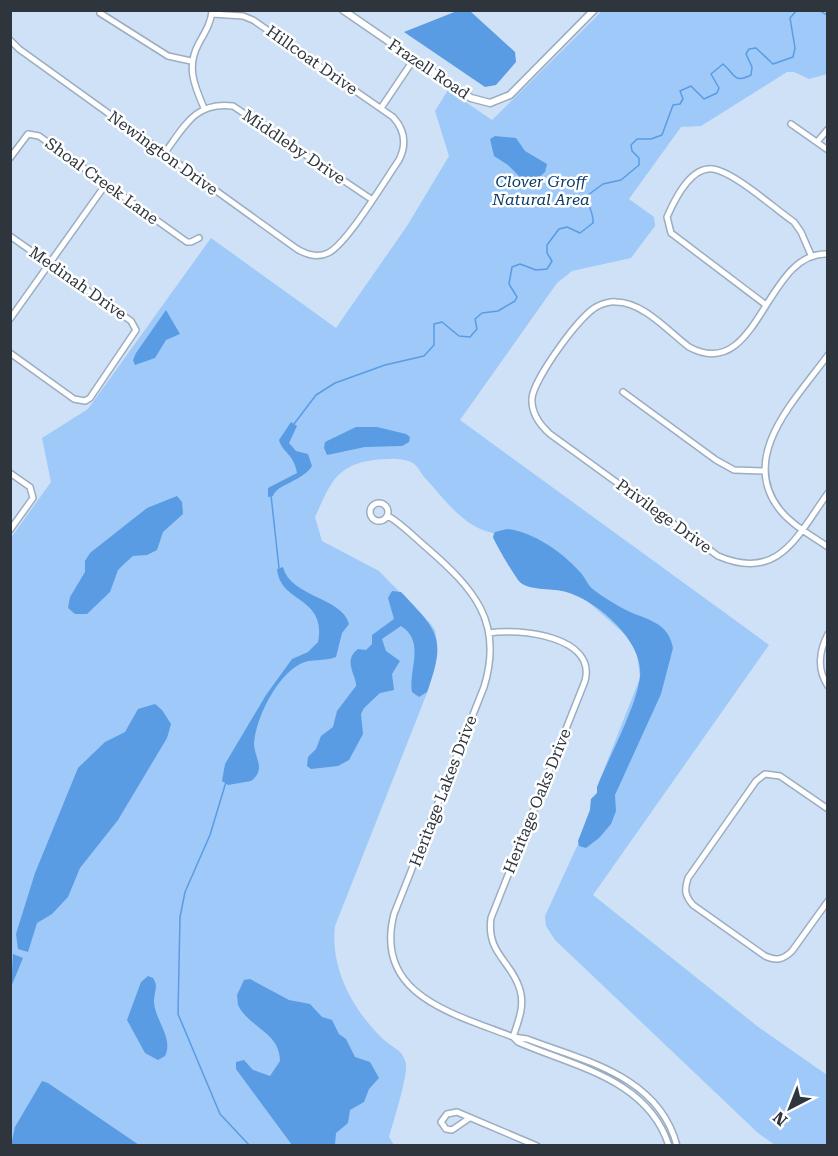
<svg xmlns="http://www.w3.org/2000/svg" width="838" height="1156" font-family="'Roboto Serif',serif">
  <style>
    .green { fill: #9fc9f8 }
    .water { fill: #599ce3 }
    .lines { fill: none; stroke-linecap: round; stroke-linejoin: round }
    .stream { stroke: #599ce3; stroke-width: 1.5 }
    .minor-casing { stroke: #9badc1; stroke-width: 8 }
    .tertiary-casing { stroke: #9badc1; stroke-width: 9 }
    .minor { stroke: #fff; stroke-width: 5 }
    .tertiary { stroke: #fff; stroke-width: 6 }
    .labels { text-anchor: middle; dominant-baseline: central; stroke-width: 5; stroke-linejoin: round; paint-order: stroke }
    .street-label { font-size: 16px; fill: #2e353d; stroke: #fff }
    .park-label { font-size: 16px; font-style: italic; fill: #0a3c69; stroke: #fff }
  </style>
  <rect width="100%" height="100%" fill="#cee1f6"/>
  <path class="green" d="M 602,11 L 827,11 L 827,74 L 809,79 L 794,72 L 787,72 L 701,126 L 681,127 L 629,199 L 654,217 L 655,226 L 631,258 L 572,271 L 557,283 L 460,420 L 769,645 L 593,895 L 757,1026 L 827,1075 L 827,1145 L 775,1145 L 758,1133 L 555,940 L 546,926 L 545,916 L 578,844 L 590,810 L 591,799 L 597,793 L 597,787 L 640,678 L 637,654 L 629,638 L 585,599 L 565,591 L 521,583 C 514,575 493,541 493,533 C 465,528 445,500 426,479 C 421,474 418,465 411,462 C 399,457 386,459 374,460 C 335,465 330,485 315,517 L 322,541 L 379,571 L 430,623 L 435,630 L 437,643 L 429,688 L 335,926 C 330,967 352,1009 382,1038 C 392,1048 403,1049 406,1064 C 408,1075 393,1123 389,1137 L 394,1145 L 11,1145 L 10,539 L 51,482 L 42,438 L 88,409 L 211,238 L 336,328 L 407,226 L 449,156 L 435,111 L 448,90 L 492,120 Z"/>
  <path class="water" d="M 457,11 L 470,11 L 515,52 L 516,62 L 496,85 L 485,87 L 404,32 Z
    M 495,136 L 516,138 L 525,151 L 547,164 L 545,172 L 534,182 L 523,180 L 508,165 L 494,156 L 490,139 Z
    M 166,310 L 180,334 L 166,340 L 155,358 L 135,365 L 133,360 L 136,353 Z
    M 291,422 L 297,426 L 289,443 L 296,451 L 308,454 L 312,466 C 303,481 277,484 273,496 L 268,497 L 268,488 L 297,473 C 294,454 282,452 279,440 Z
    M 356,427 L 377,427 L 406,434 L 410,437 L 409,442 L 402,446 L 365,447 L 327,455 L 324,448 L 325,442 Z
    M 177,496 L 182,502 L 183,514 L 163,532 L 157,550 L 147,555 L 133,556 L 125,563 L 118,570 L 110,592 L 87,614 L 75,614 L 68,608 L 70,597 L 85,572 L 85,561 L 90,553 L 147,508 Z
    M 507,529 C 533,532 562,552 580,572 C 586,578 587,585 594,590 C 603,597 616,605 626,610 C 646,620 668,621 673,648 L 661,694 L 615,795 L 616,811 L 611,824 L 599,838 L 586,848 L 579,846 L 578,841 L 590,810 L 591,799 L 597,793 L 597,787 C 609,757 637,706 640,676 C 644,641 596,600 566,592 C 553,588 532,591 521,583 C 517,581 494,541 493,537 L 495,532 Z
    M 283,567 C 290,597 342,597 349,624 L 342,633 L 336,657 C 324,662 311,658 300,664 C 276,677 256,718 254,743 C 254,758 267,769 251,781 L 228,785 L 222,781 L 225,764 L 266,695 L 292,659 L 308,652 L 318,642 C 327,596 280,604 277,569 Z
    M 392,591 L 401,592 C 438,631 447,638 427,692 L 419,697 L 412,692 C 408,670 426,642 401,626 L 382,639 L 386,651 L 400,661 L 392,674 L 394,690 L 380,693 L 364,708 L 361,714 L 363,734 L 349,760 L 338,766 L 311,769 L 307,766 L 308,757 L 316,749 L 321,736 L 333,727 L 337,711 L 356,686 C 357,676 342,661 358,649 L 366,650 L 372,644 L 372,635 L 394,619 L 388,598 Z
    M 155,704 L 162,710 L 171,724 L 167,738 L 118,820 L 80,868 L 68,897 L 52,914 L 37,923 L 28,952 L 18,949 L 16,934 L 35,873 L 78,768 L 105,742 L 125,732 L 138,709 Z
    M 13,954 L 23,958 L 11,987 Z
    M 148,976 L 153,978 C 159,987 154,991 154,1001 C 154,1019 174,1038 165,1056 L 158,1060 L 145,1053 L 127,1020 L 141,982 Z
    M 250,979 L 289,1000 L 310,1004 L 322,1017 L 332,1020 L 339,1034 L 346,1039 L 355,1057 L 370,1062 L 379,1078 L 369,1089 L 364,1102 L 350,1110 L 348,1123 L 336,1133 L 335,1145 L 292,1145 L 236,1069 L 236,1062 L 244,1060 L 253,1070 L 270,1076 L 280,1061 C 280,1032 249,1028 238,1005 L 237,995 L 244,980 Z
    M 42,1081 L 48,1083 L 139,1145 L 11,1145 L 15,1127 Z"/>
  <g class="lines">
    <path class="stream" d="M 819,10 L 828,16
      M 294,424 L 316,395 L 335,383 L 385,365 L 424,356 L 434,345 L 434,324 L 442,322 L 459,336 L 470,337 L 477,329 L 475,319 L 482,313 L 498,311 L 515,301 L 517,297 L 509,284 L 512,267 L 520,264 L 536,270 L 547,269 L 552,261 L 547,253 L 547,245 L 559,229 L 567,227 L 580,233 L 593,223 C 594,213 587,206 588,195 L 603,184 L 621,180 L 639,165 L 639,158 L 632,151 L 631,145 L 637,139 L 651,139 L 662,135 L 673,105 L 680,104 L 683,99 L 680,91 L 691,86 L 704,99 L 717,93 L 719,88 L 711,74 L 723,64 C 735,74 734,84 751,75 L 752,67 L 746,54 L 749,49 L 756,48 L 773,64 L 793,57 L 795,48 L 790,18 L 797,10
      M 271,495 L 279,568
      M 226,782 L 210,835 L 185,892 L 180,917 L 178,1014 L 220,1114 L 250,1146"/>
    <g class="minor-casing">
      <path id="minor" d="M 100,13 L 168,56 L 191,61
        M 10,40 L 19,49 L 297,249 C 307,255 318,258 328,253 C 347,244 385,180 399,160 C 407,144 405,130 393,117 L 253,20 L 243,16 L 212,14
        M 204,108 C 194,85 186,66 199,43 C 205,32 211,23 212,11
        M 381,108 L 414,59
        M 791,124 L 828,150
        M 817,142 L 828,129
        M 164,154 C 184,127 195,101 233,106 L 371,199
        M 10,158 L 28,134 L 39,136 L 187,242 L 191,242 L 199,238
        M 10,236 L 131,321 L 136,330 L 90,398 L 85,401 L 74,399 L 10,353
        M 828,254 C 765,250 759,385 689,347 C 668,331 643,302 616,302 C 611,301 602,304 598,306 C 580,314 534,379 532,398 C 531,412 540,425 550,434 L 718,556 C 779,582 797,536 828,493
        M 766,305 L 671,233 L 667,217 C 674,201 688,171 708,169 C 728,166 776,210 794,222 L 801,232 L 811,255
        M 10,319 L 106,184
        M 828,355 C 797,398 737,456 780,510 C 792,525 812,536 828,547
        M 623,392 L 716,460 L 734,470 L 763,471
        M 10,473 L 30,487 L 33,498 L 10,530
        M370 512a9 9 0 1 1 18 0a9 9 0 1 1-18 0Z
        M 388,516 C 402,524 415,538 427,548 C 474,589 504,622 484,687 L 394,914 C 373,996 455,1014 513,1037 L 518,1042 C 575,1067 648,1079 669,1146
        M 489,633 C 518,628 597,636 585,681 L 491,918 C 486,954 512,961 520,990 C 525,1006 518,1022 513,1037
        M 828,634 C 819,651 817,670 828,686
        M 828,809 L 780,776 L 765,774 L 756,781 L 688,878 C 684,890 685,896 693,905 L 765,956 C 776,961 783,960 792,951 L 828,901
        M 513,1037 L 527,1039 C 585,1061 659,1076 677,1146
        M 468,1119 L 452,1130 L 446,1129 L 441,1122 L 447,1114 L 457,1112 L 537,1146"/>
    </g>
    <g class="tertiary-casing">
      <path id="tertiary" d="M 343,10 L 471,98 L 490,103 L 510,95 L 594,10"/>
    </g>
    <use href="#minor" class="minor"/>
    <use href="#tertiary" class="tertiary"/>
  </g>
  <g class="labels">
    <g class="street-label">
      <text transform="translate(312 60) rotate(35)">Hillcoat Drive</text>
      <text transform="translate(429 69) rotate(34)">Frazell Road</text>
      <text transform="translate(294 147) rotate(34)">Middleby Drive</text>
      <text transform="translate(163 153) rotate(36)">Newington Drive</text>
      <text transform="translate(102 181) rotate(36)">Shoal Creek Lane</text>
      <text transform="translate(78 283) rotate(35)">Medinah Drive</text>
      <text transform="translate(664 516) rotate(36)">Privilege Drive</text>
      <text transform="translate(443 791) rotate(-69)">Heritage Lakes Drive</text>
      <text transform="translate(537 801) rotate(-68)">Heritage Oaks Drive</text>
    </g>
    <g class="park-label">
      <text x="541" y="181">Clover Groff<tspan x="541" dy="18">Natural Area</tspan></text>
    </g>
  </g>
  <rect width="838" height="1156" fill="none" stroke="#2e353d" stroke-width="24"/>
  <g transform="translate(790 1108) rotate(222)" stroke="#ffffff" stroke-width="4.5" paint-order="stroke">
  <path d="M0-4.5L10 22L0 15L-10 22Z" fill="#2e353d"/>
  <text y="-9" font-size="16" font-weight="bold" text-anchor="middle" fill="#2e353d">N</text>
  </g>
</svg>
